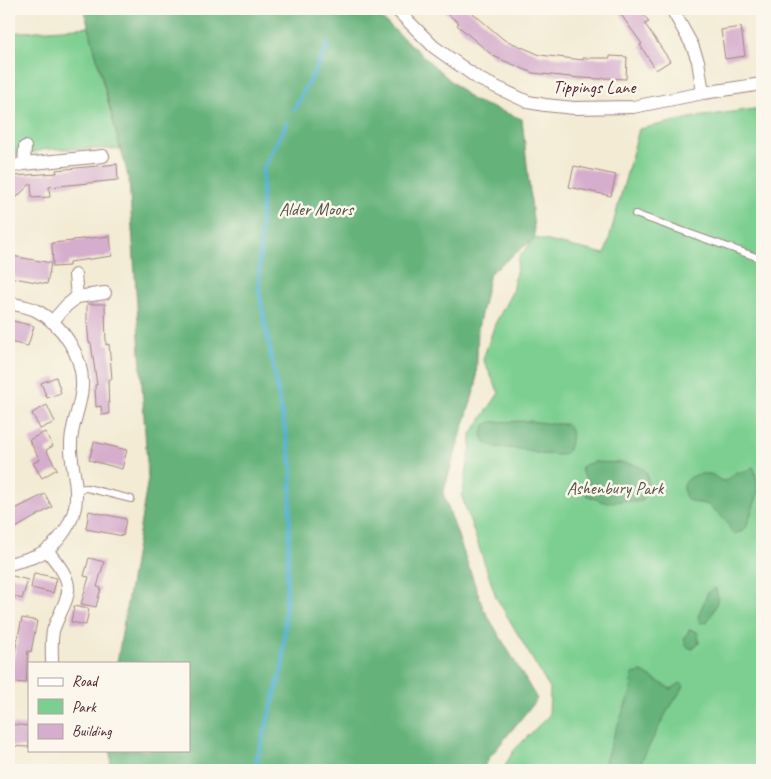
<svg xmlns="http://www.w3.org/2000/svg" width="771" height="779" font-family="Caveat,sans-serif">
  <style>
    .green { fill: #7ccf90; stroke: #63775e }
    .forest { fill: #65b27a; stroke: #586852 }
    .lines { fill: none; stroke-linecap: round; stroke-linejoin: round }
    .stream { stroke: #53b1d1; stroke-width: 4.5 }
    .building { fill: #d6aecd }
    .lane-casing { stroke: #9e8580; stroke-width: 8 }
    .street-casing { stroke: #9e8580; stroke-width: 14 }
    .lane { stroke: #fff; stroke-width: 6 }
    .street { stroke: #fff; stroke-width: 12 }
    .labels { text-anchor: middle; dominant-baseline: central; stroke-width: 5; stroke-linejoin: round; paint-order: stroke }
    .street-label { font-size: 18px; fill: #4a1f2b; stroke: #fbf7ec }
    .park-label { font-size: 18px; fill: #595449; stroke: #fbf7ec }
  </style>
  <rect width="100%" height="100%" fill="#fbf7ec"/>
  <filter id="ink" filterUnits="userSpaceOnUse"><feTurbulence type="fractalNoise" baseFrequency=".02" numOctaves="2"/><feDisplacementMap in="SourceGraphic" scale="10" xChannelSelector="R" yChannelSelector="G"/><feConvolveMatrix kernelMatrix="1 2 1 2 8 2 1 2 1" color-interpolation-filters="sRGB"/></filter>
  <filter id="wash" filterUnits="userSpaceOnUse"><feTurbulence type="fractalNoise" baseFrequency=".0096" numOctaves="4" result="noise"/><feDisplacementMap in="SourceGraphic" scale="20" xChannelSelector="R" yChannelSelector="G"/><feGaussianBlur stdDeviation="1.12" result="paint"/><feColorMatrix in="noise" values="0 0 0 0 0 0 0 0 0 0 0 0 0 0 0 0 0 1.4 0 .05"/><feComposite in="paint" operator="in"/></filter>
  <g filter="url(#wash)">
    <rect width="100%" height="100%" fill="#f3ebd4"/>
    <path class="green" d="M 89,27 L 120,149 L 47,149 L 9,158 L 9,33 Z
      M 762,108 L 762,770 L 502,770 L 515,749 L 549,715 L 550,689 L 496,597 L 462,497 L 471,445 L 471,434 L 499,393 L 483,359 L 495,324 L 512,292 L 519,257 L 535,238 L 605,254 L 639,129 L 695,117 Z"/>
    <path class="forest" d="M 84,9 L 371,9 L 472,100 L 522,119 L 535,238 L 490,273 L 478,328 L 476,385 L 443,493 L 483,608 L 537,699 L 489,758 L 483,770 L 110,770 L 111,750 L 189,750 L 189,663 L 117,663 L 148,479 L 129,180 Z
      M 530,421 L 552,424 L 566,424 C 575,431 571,441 568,451 L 563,455 L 540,454 L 520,449 L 496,447 L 485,443 L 482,434 L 485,425 L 491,422 Z
      M 595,462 C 624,464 663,457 642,501 L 634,502 L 626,500 L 615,502 L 604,502 L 587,496 L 586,493 L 590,484 C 587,477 580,476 582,467 L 587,464 Z
      M 752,467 L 754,468 L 759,491 L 746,528 L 743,531 L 734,534 C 730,531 730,528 728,524 C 725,520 721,516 717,512 C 714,510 711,507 708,505 C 701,502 690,504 686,497 C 685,496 684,491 684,490 C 683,476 699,473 710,474 C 716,475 717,480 723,481 C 729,481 732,475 736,472 C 743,473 747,472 752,467 Z
      M 715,588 C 721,600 714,611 707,622 L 700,623 L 698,617 L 708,592 Z
      M 690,629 L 698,633 L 699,643 L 692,649 L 686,646 L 684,638 Z
      M 642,672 L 671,689 L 681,683 L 684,686 L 665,715 L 637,770 L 602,770 L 613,737 L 631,691 L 632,674 Z"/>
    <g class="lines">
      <path class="stream" d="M 294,110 L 329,44
        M 254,770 L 283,665 L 292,468 L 259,290 L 263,170 L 287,123"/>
    </g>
    <g id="blocks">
      <path class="building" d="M 441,9 L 468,9 L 503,39 L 540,55 L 583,60 L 583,58 L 610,58 L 610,56 L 627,57 L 626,79 L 603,78 L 602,79 L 580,78 L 533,73 L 493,56 L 457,25 L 459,23 Z
        M 617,9 L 640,9 L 649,22 L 645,24 L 670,61 L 656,70 L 640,45 L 642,44 Z
        M 741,27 L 745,56 L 725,59 L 721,30 Z
        M 117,164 L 118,180 L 49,187 L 50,197 L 32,198 L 31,183 L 16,198 L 9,190 L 9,181 L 14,176 L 57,173 L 56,170 Z
        M 574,166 L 616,175 L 611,196 L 569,187 Z
        M 110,236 L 112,256 L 69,262 L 69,266 L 53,267 L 52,243 L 73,241 L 73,240 Z
        M 12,256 L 51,263 L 47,284 L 9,277 Z
        M 87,304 L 105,304 L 106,345 L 109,344 L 112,379 L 108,380 L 109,414 L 102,415 L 101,406 L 96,407 L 95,385 L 97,385 L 91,343 L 89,343 L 87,322 Z
        M 9,320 L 34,326 L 28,346 L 9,342 Z
        M 56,377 L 61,393 L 47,398 L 41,383 Z
        M 47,405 L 55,422 L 40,429 L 32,413 Z
        M 45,432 L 53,446 L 46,450 L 57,469 L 42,478 L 33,463 L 40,460 L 29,440 Z
        M 94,442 L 127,450 L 122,469 L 89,460 Z
        M 45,494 L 52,507 L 9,532 L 9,512 Z
        M 89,511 L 126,519 L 123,536 L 86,529 Z
        M 89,558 L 104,562 L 97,587 L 101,588 L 96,607 L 81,604 L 89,577 L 84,576 Z
        M 34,573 L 57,578 L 53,593 L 31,588 Z
        M 9,575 L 28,580 L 22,599 L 9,595 Z
        M 74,606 L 89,609 L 86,625 L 71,622 Z
        M 22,618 L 37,621 L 31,652 L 28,651 L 26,683 L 9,682 L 9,665 L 12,666 Z
        M 9,724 L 29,726 L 29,747 L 9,746 Z"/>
    </g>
  </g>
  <g filter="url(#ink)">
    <use href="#blocks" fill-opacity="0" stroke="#9e8580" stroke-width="1"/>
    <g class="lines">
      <g class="lane-casing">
        <path id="lane" d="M 635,214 L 762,259
          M 76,489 L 87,488 L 131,499"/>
      </g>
      <g class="street-casing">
        <path id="street" d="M 396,9 L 434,47 L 479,79 L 528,102 L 545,105 L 574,108 L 633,107 L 703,93 L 762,84
          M 672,9 L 692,45 L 698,61 L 703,93
          M 24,164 L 25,147
          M 9,167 L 24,164 L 103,156
          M 75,275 L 77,297
          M 9,303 C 17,305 27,306 35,310 C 62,323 84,357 82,387 C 81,407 71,424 71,444 C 70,462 77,479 76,497 C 76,520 59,545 38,555 C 29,559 19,561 9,564
          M 52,322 L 66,306 L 77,297 L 105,293
          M 47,550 C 55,561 67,573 68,587 C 70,598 56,619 53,631 C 51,642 52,652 52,663"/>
      </g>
      <use href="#lane" class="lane"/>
      <use href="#street" class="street"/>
    </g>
  </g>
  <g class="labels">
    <g class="street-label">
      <text x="594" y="87">Tippings Lane</text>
    </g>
    <g class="park-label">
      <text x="316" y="209">Alder Moors</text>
      <text x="615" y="488">Ashenbury Park</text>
    </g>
  </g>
  <rect width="771" height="779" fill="none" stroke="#fbf7ec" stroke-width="30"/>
  <rect x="28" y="662" width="162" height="90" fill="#fbf7ec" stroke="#b4a19f"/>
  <rect x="38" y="678" width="25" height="8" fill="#ffffff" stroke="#b4a19f"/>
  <text x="72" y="686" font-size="15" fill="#4a1f2b">Road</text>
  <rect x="38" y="699" width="25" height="15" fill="#7ccf90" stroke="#b4a19f"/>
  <text x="72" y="712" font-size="15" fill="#4a1f2b">Park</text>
  <rect x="38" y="724" width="25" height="15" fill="#d6aecd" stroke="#b4a19f"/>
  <text x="72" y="736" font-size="15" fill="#4a1f2b">Building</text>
</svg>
